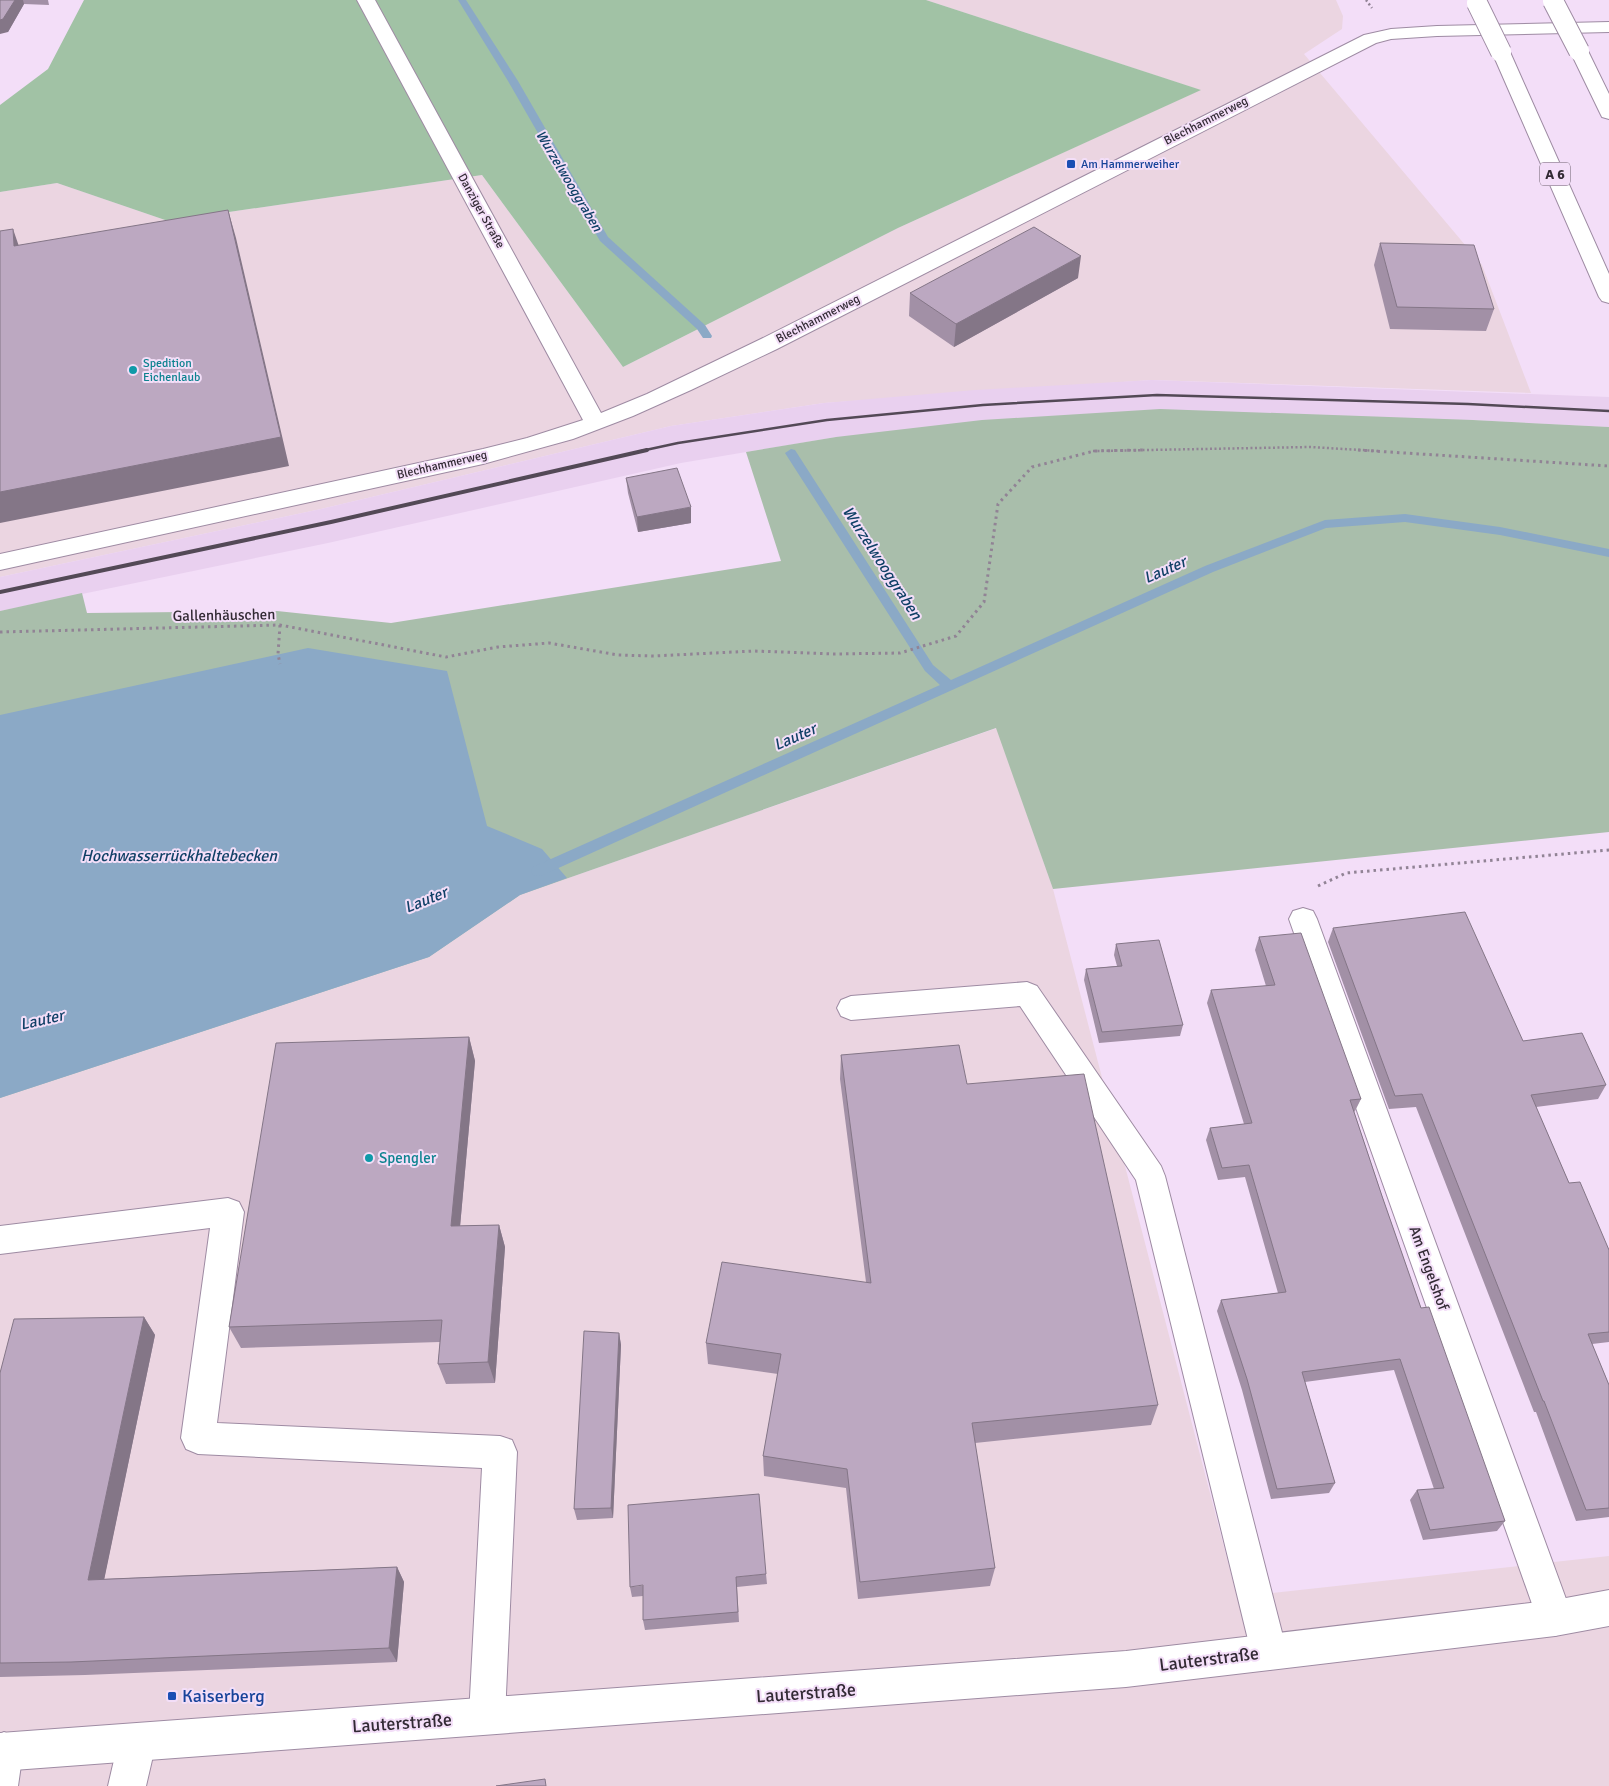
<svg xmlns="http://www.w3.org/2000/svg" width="1609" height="1786" font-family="Signika,sans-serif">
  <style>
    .commercial { fill: #ebd5e1 }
    .built { fill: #e9d0ef }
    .green { fill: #a9beab }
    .forest { fill: #a1c2a5 }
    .water { fill: #8ba9c6 }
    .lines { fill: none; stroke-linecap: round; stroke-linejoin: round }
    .stream { fill: #8ba9c6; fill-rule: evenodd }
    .service-casing { stroke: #9e8ba3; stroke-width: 2 }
    .minor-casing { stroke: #9e8ba3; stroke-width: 2 }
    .secondary-casing { stroke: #9e8ba3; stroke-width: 2 }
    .motorway-casing { stroke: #9e8ba3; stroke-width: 2 }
    .path-far1 { stroke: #918395; stroke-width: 2.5; stroke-dasharray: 2 2.5; stroke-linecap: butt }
    .path { stroke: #918395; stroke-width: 3; stroke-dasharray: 2.5 4; stroke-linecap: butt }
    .service { fill: #fff; fill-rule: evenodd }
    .minor { fill: #fff; fill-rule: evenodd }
    .secondary { fill: #fff; fill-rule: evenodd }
    .motorway { fill: #fff; fill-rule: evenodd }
    .rail-far1 { stroke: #534956; stroke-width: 2.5 }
    .rail { stroke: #534956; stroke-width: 4 }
    .motorway-bridge-casing { stroke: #9e8ba3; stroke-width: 22; stroke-linecap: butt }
    .motorway-bridge { stroke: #fff; stroke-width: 20 }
    .wall { fill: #a290a6 }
    .shaded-wall { fill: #847687 }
    .building { fill: #bca8c1; stroke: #847687 }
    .transit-dot { fill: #1a4fb4; stroke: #f3def8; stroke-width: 2 }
    .culture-dot { fill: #0f9aa8; stroke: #f3def8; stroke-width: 2 }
    .labels { text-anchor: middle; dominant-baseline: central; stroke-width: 4; stroke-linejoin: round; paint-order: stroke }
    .far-street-label { font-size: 12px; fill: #322a34; stroke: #f3def8 }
    .far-transit-label { font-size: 12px; fill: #164399; stroke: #f3def8; text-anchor: start }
    .far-culture-label { font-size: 12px; fill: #0d838f; stroke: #f3def8; text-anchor: start }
    .shield { fill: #f3def8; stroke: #6c606f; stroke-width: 1 }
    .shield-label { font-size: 14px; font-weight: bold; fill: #322a34 }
    .far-water-label { font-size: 14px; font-style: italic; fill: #104066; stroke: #f3def8 }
    .street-label { font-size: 15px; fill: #322a34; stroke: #f3def8 }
    .culture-label { font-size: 15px; fill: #0d838f; stroke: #f3def8; text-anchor: start }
    .water-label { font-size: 16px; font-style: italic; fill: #104066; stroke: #f3def8 }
    .near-street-label { font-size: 18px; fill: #322a34; stroke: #f3def8 }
    .near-transit-label { font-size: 18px; fill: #164399; stroke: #f3def8; text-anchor: start }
  </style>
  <rect width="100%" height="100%" fill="#f3def8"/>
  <path class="commercial" d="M 926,0 L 1336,0 L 1343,16 L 1342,29 L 1304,54 L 1482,265 L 1531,393 L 1152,380 L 824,403 L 671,426 L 321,509 L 0,577 L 0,192 L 57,183 L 168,221 L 482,175 L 623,367 L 898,228 L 1200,90 Z
    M 997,728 L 1053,889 L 1237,1597 L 1609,1556 L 1609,1786 L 0,1786 L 0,1098 L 429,957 L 520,895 Z"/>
  <path class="built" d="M 1152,380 L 1609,397 L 1609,427 L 1473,420 L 836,437 L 681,463 L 328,543 L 0,611 L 0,577 L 321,509 L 671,426 L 824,403 L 975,390 Z"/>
  <path class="green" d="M 1160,409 L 1473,420 L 1609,427 L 1609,832 L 1053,889 L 996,728 L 520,895 L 429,957 L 0,1098 L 0,611 L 82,593 L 87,613 L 277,611 L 391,623 L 781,561 L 746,452 L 836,437 L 982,420 Z"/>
  <path class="forest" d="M 84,0 L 926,0 L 1201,90 L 898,228 L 623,367 L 482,175 L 168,221 L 57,183 L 0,192 L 0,105 L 48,69 Z"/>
  <path class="water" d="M 308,648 L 447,671 L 487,826 L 542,849 L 567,878 L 520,895 L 429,957 L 0,1098 L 0,715 Z"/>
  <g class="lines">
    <path class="stream" d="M 458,0 L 466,0 L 518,81 L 608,237 L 705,325 L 712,336 L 711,338 L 703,338 L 697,329 L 600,241 L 508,81 Z
      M 791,449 L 795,450 L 933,665 L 951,680 L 1205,566 L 1325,520 L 1405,514 L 1500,527 L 1609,549 L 1609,557 L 1500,535 L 1405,522 L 1326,528 L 1213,572 L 543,875 L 538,876 L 533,875 L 531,871 L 533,867 L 940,685 L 925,671 L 785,453 Z"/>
    <g class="service-casing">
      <path id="service" d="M 1027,982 L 1037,986 L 1161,1166 L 1165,1176 L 1287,1652 L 1282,1665 L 1269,1670 L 1256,1665 L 1251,1652 L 1136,1180 L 1020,1006 L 851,1020 L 841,1016 L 837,1008 L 841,1000 L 851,996 Z
        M 228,1198 L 239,1202 L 244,1212 L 217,1423 L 500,1436 L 512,1440 L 517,1452 L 505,1716 L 500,1729 L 487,1734 L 474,1729 L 469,1716 L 482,1468 L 198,1454 L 186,1449 L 181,1438 L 210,1228 L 0,1254 L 0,1226 Z"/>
    </g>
    <g class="minor-casing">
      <path id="minor" d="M 357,0 L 375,0 L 601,413 L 647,394 L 761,339 L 1364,35 L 1391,29 L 1437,26 L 1609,22 L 1609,32 L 1437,36 L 1391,39 L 1376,43 L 777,349 L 691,390 L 633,416 L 573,439 L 483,464 L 0,570 L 0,554 L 483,449 L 527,438 L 583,420 Z
        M 1303,908 L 1313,911 L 1317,919 L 1573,1618 L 1568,1631 L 1555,1636 L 1542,1631 L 1537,1618 L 1289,919 L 1293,911 Z
        M 137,1724 L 150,1730 L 156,1743 L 146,1786 L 108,1786 L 118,1743 L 124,1730 Z
        M 4,1732 L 17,1738 L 23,1751 L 18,1786 L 0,1786 L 0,1734 Z"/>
    </g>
    <g class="secondary-casing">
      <path id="secondary" d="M 1609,1590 L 1609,1626 L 1555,1636 L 1126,1687 L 0,1771 L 0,1733 L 1126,1651 L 1555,1600 Z"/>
    </g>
    <g class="motorway-casing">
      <path id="motorway" d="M 1579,46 L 1585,47 L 1588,51 L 1609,94 L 1609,119 L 1602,117 L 1600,113 L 1570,51 L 1573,47 Z
        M 1501,47 L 1507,48 L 1510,52 L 1609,274 L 1609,303 L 1602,301 L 1599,297 L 1492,52 L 1495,48 Z"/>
    </g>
    <path class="path-far1" d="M 1366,0 L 1372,8
      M 1093,451 L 1310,447 L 1378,451"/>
    <path class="path" d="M 1358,450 L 1609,466
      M 280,625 L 278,654 L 280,664
      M 0,632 L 280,625 L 446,657 L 498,647 L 549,643 L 618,655 L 654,656 L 754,651 L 834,654 L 900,653 L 956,636 L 984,602 L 998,504 L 1032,467 L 1094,451 L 1144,450
      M 1318,886 L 1346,873 L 1609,850"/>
    <use href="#service" class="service"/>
    <use href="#minor" class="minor"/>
    <use href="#secondary" class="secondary"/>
    <use href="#motorway" class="motorway"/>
    <path class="rail-far1" d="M 641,451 L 678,443 L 827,420 L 983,405 L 1157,395 L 1468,404 L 1609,411"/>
    <path class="rail" d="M 0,592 L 331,522 L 647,450"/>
    <g class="motorway-bridge-casing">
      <path id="motorway-bridge" d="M 1553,1 L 1579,51
        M 1477,3 L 1501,52"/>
    </g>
    <use href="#motorway-bridge" class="motorway-bridge"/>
  </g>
  <path class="wall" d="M 0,0 L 48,0 L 49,5 L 24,4 L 8,32 Z
    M 1380,243 L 1494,309 L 1486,331 L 1390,329 L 1374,265 Z
    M 1078,278 L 954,347 L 909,316 L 910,293 Z
    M 626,478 L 691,523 L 638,532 L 628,493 Z
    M 1333,928 L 1523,1041 L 1606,1085 L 1598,1099 L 1536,1107 L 1569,1183 L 1609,1250 L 1609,1342 L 1592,1344 L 1609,1385 L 1609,1517 L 1576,1521 L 1536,1412 L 1534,1412 L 1416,1107 L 1389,1109 L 1328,942 Z
    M 1259,937 L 1361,1099 L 1355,1111 L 1354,1112 L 1382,1196 L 1421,1308 L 1505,1521 L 1497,1531 L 1423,1540 L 1410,1500 L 1417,1490 L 1434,1489 L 1394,1370 L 1305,1382 L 1335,1483 L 1329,1493 L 1271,1499 L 1242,1390 L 1217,1311 L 1221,1300 L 1278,1293 L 1245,1177 L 1218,1180 L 1206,1140 L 1210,1128 L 1244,1124 L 1207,1003 L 1211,990 L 1266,986 L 1255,950 Z
    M 1116,944 L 1183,1025 L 1180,1036 L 1099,1043 L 1084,980 L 1086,969 L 1117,966 L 1114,955 Z
    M 469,1037 L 475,1061 L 460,1226 L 499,1225 L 505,1247 L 495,1383 L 446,1384 L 438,1364 L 440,1342 L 241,1348 L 229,1327 Z
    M 841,1055 L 967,1084 L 1158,1405 L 1151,1425 L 975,1443 L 995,1568 L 990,1586 L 858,1599 L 846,1488 L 764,1476 L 763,1456 L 778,1374 L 708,1364 L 706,1343 L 866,1282 L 840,1079 Z
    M 144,1317 L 155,1335 L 104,1579 L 397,1567 L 404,1582 L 397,1662 L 85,1675 L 0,1677 L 0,1373 Z
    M 619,1333 L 621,1345 L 613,1518 L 577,1520 L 574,1509 Z
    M 766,1574 L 767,1584 L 737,1587 L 739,1622 L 645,1630 L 643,1620 L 643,1596 L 632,1597 L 630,1587 Z"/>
  <path class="shaded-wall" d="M 15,0 L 23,0 L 24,4 L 8,32 L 0,34 L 0,20 Z
    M 228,210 L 236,238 L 289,466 L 0,523 L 0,492 Z
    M 13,229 L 23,258 L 14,246 Z
    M 1081,256 L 1078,278 L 954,347 L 956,324 Z
    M 691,507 L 691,523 L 638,532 L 637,517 Z
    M 469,1037 L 475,1061 L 458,1249 L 451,1226 Z
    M 499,1225 L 505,1247 L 495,1383 L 488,1362 Z
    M 144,1317 L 155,1335 L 101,1595 L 88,1580 Z
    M 619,1333 L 621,1345 L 613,1518 L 611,1508 Z
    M 397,1567 L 404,1582 L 397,1662 L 389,1648 Z"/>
  <path class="building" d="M 0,0 L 15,0 L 3,19 L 0,20 Z
    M 228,210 L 281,437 L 0,492 L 0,231 L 13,229 L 14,246 Z
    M 1034,227 L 1081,256 L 956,324 L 910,293 Z
    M 1380,243 L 1474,245 L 1494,309 L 1397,307 Z
    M 677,468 L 691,507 L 637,517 L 626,478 Z
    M 1465,912 L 1523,1041 L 1582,1033 L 1606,1085 L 1531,1095 L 1569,1183 L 1580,1182 L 1609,1250 L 1609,1332 L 1588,1334 L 1609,1385 L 1609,1508 L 1586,1510 L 1544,1401 L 1543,1401 L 1422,1094 L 1395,1096 L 1333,928 Z
    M 1301,933 L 1361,1099 L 1350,1100 L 1382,1196 L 1421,1308 L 1429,1307 L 1505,1521 L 1430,1530 L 1417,1490 L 1444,1488 L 1400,1359 L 1302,1372 L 1335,1483 L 1277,1489 L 1247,1379 L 1221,1300 L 1286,1292 L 1249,1165 L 1222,1168 L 1210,1128 L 1252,1123 L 1211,990 L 1275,985 L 1259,937 Z
    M 1159,940 L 1183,1025 L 1102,1032 L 1086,969 L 1122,966 L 1116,944 Z
    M 469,1037 L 451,1226 L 499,1225 L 488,1362 L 438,1364 L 442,1320 L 229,1327 L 276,1043 Z
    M 959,1045 L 967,1084 L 1084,1074 L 1158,1405 L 972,1423 L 995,1568 L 860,1582 L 847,1469 L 763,1456 L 781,1354 L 706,1343 L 722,1262 L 871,1283 L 841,1055 Z
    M 144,1317 L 88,1580 L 397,1567 L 389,1648 L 71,1662 L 0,1663 L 0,1373 L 14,1319 Z
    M 584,1331 L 619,1333 L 611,1508 L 574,1509 Z
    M 759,1494 L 766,1574 L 736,1577 L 738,1612 L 643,1620 L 643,1585 L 630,1587 L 628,1505 Z
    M 545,1779 L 546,1786 L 496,1786 Z"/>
  <g class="transit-dot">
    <rect x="1066" y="159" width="10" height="10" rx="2.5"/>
    <rect x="167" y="1691" width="10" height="10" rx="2.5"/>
  </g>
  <g class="culture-dot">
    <circle cx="133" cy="370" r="5"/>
    <circle cx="369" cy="1158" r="5"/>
  </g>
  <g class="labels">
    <g class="far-street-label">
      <text transform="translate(1206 121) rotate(-27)">Blechhammerweg</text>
      <text transform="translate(481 211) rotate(61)">Danziger Straße</text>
      <text transform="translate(818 319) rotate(-27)">Blechhammerweg</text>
      <text transform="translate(442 465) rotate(-13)">Blechhammerweg</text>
    </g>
    <g class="far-transit-label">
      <text x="1081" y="164">Am Hammerweiher</text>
    </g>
    <g class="far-culture-label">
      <text x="143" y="363">Spedition<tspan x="143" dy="14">Eichenlaub</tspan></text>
    </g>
    <rect class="shield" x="1540" y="162.5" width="30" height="23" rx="4"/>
    <g class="shield-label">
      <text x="1555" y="174">A 6</text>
    </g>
    <g class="far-water-label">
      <text transform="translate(569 181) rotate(59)">Wurzelwooggraben</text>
    </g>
    <g class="street-label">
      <text transform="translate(224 615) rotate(-1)">Gallenhäuschen</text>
      <text transform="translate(1429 1268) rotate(70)">Am Engelshof</text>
    </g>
    <g class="culture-label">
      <text x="379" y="1158">Spengler</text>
    </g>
    <g class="water-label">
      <text transform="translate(882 563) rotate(57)">Wurzelwooggraben</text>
      <text transform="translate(1165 570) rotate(-24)">Lauter</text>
      <text transform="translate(795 737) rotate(-24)">Lauter</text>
      <text x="179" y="856">Hochwasserrückhaltebecken</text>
      <text transform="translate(426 900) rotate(-22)">Lauter</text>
      <text transform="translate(42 1020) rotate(-13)">Lauter</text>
    </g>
    <g class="near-street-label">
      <text transform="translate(1209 1659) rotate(-7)">Lauterstraße</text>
      <text transform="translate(806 1693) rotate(-4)">Lauterstraße</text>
      <text transform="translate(402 1723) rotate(-4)">Lauterstraße</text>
    </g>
    <g class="near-transit-label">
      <text x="182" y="1696">Kaiserberg</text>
    </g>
  </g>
</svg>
